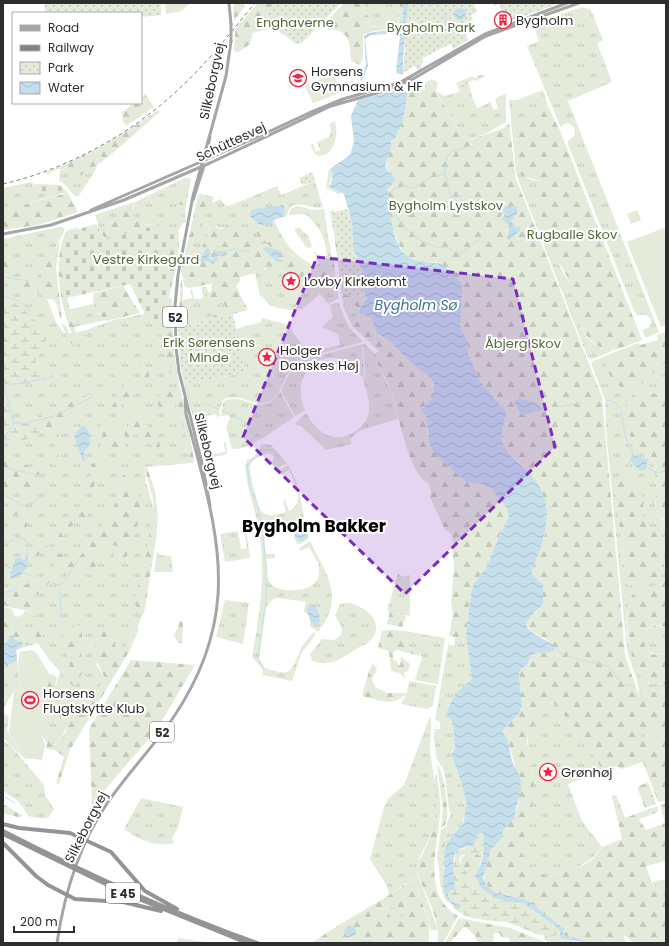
<svg xmlns="http://www.w3.org/2000/svg" width="669" height="946" font-family="Poppins,sans-serif">
  <style>
    .grass { fill: url(#grass-tufts); fill-rule: evenodd }
    .forest { fill: url(#forest-firs); fill-rule: evenodd }
    .wetland { fill: url(#wetland-marsh) }
    .cemetery { fill: url(#cemetery-stones) }
    .park { fill: url(#park-dots) }
    .pitch { fill: #e4ebda }
    .water { fill: url(#water-waves) }
    .lines { fill: none; stroke-linecap: round; stroke-linejoin: round }
    .stream { stroke: #c5e0ec; stroke-width: 1 }
    .major { stroke: #a5a5a5; stroke-width: 3 }
    .highway { stroke: #949494; stroke-width: 4 }
    .rail { stroke: #828282; stroke-width: 1; stroke-dasharray: 4 3; stroke-linecap: butt }
    .major-bridge { stroke: #a5a5a5; stroke-width: 3 }
    .marked { fill: #7b2cbf; fill-opacity: 0.2; stroke: #7b2cbf; stroke-width: 3; stroke-dasharray: 8 5; stroke-linejoin: round }
    .labels { text-anchor: middle; dominant-baseline: central; stroke-width: 4; stroke-linejoin: round; paint-order: stroke }
    .shield { fill: #fff; stroke: #6c6c6c; stroke-width: 1 }
    .shield-label { font-size: 12px; font-weight: bold; fill: #2d2d2d }
    .poi-label { font-size: 13px; fill: #2d2d2d; stroke: #fff; text-anchor: start }
    .park-label { font-size: 13px; fill: #536a39; stroke: #fff }
    .street-label { font-size: 13px; fill: #2d2d2d; stroke: #fff }
    .water-label { font-size: 14px; font-style: italic; fill: #397591; stroke: #fff }
    .district-label { font-size: 17px; font-weight: bold; fill: #000; stroke: #fff }
  </style>
  <defs>
    <pattern id="grass-tufts" width="24" height="20" patternUnits="userSpaceOnUse"><rect width="24" height="20" fill="#e4ebda"/><path d="M3 7l-1-3M5 7V3M7 7l1-3M15 17l-1-3M17 17v-4M19 17l1-3" fill="none" stroke="#c4cabb"/></pattern>
    <pattern id="forest-firs" width="22" height="20" patternUnits="userSpaceOnUse"><rect width="22" height="20" fill="#e4ebda"/><path d="M5 1l3.5 6h-7zM16 11l3.5 6h-7z" fill="#c4cabb"/></pattern>
    <pattern id="wetland-marsh" width="20" height="14" patternUnits="userSpaceOnUse"><rect width="20" height="14" fill="#e4ebda"/><path d="M1 5h8M5 5V1M11 12h8M15 12V8" fill="none" stroke="#c4cabb"/></pattern>
    <pattern id="cemetery-stones" width="16" height="16" patternUnits="userSpaceOnUse"><rect width="16" height="16" fill="#e4ebda"/><path d="M2 7V4a2 2 0 0 1 4 0v3zM10 15v-3a2 2 0 0 1 4 0v3z" fill="#c4cabb"/></pattern>
    <pattern id="park-dots" width="8" height="8" patternUnits="userSpaceOnUse"><rect width="8" height="8" fill="#e4ebda"/><path d="M2 2h.1M6 6h.1" fill="none" stroke="#c4cabb" stroke-width="1.8" stroke-linecap="round"/></pattern>
    <pattern id="water-waves" width="16" height="10" patternUnits="userSpaceOnUse"><rect width="16" height="10" fill="#c5e0ec"/><path d="M0 5q4-4 8 0t8 0" fill="none" stroke="#aac0cb"/></pattern>
  </defs>
  <rect width="100%" height="100%" fill="#fff"/>
  <path class="grass" d="M 400,3 L 398,25 L 381,28 L 369,25 L 368,16 L 365,13 L 364,4 Z
    M 583,7 L 591,10 L 603,40 L 597,43 L 612,82 L 568,101 L 659,332 L 646,338 L 642,330 L 650,327 L 651,319 L 646,315 L 638,315 L 635,313 L 568,144 L 568,141 L 575,135 L 574,127 L 568,123 L 562,125 L 561,128 L 527,46 L 539,41 L 533,23 Z
    M 468,82 C 471,89 473,104 478,108 L 490,102 L 494,110 L 498,108 L 495,99 L 506,93 L 506,122 L 487,133 L 465,141 L 436,91 L 444,96 L 460,92 L 458,87 Z
    M 543,90 L 548,106 L 514,126 L 518,167 L 529,179 L 542,181 C 547,206 549,232 556,257 C 559,268 568,278 572,289 C 580,317 576,343 612,351 L 593,359 L 588,358 L 519,182 L 516,171 L 509,100 L 517,100 Z
    M 335,121 C 339,134 334,160 316,155 L 310,145 L 313,144 L 316,152 L 320,150 L 317,142 L 329,137 L 331,130 L 329,124 Z
    M 98,166 L 78,197 C 69,194 68,184 59,181 L 60,170 L 66,170 L 71,177 Z
    M 187,177 L 191,179 L 185,211 L 186,222 L 181,225 L 180,229 L 167,232 L 166,228 L 160,227 L 158,224 C 143,226 140,223 129,213 L 134,207 L 135,202 Z
    M 315,181 L 323,207 C 311,211 290,194 287,216 L 274,220 C 284,242 293,256 315,266 L 319,263 L 314,252 L 315,251 L 321,260 L 327,256 C 325,237 320,226 305,214 L 289,215 C 289,210 292,207 298,206 L 312,210 L 324,209 L 332,260 L 334,260 L 334,263 L 315,267 L 308,265 L 269,240 L 269,231 L 253,226 L 248,231 L 245,231 L 237,224 L 233,224 L 231,222 L 225,227 L 218,228 L 216,225 L 209,227 C 207,241 200,258 187,264 L 195,231 L 202,225 L 202,208 L 206,207 L 206,198 L 198,196 L 200,194 L 214,197 L 212,203 L 221,199 L 225,205 L 229,206 L 277,186 L 281,195 Z
    M 32,182 L 33,185 L 37,184 L 39,193 L 60,192 L 62,194 L 3,210 L 3,188 Z
    M 119,207 C 118,220 111,225 99,228 L 95,215 Z
    M 59,227 L 63,227 L 65,229 C 57,248 44,265 36,284 L 47,299 L 56,322 L 64,333 C 84,333 90,328 108,322 C 120,318 133,316 145,314 L 161,332 L 161,347 L 174,357 L 194,459 L 193,463 L 145,467 L 146,482 L 153,506 L 157,533 L 145,608 L 132,641 L 120,650 L 115,646 L 96,664 L 105,678 L 90,709 L 65,730 L 58,742 L 52,746 L 41,735 L 40,726 L 52,698 L 60,672 L 38,643 L 30,646 L 17,631 L 14,633 L 10,623 L 3,622 L 3,607 L 12,609 L 14,616 L 19,617 L 24,613 L 24,611 L 34,612 L 3,606 L 3,275 L 22,269 L 10,265 L 6,259 L 3,260 L 3,239 Z
    M 299,227 L 308,236 L 312,247 L 307,248 L 294,230 Z
    M 266,265 L 269,265 L 288,274 L 286,277 L 287,284 L 295,284 L 300,290 L 332,285 L 338,294 L 338,299 L 328,304 L 320,294 L 302,309 L 291,310 L 278,308 L 270,305 L 260,295 L 255,273 L 266,269 Z
    M 206,286 L 209,293 L 207,297 L 220,294 L 229,315 L 222,317 L 216,314 L 212,317 L 182,325 L 183,300 L 192,298 L 190,290 L 192,289 L 194,299 L 201,299 L 203,296 L 201,287 Z
    M 343,301 L 360,308 L 359,311 L 372,318 L 358,321 L 353,327 L 344,309 Z
    M 338,302 L 348,326 L 363,342 L 301,359 L 291,368 L 280,389 L 272,373 L 265,367 L 275,379 L 280,390 C 260,420 245,388 223,400 L 219,411 L 220,416 L 217,417 L 216,414 L 206,416 L 208,427 L 203,428 L 209,452 L 215,454 L 225,452 L 224,442 L 226,442 L 227,452 L 225,455 L 205,458 L 184,384 L 238,374 L 245,369 L 236,329 L 261,322 L 262,318 L 290,325 L 293,333 L 308,352 L 340,345 L 338,334 L 322,327 L 333,317 L 330,305 Z
    M 93,304 L 98,314 L 106,320 L 74,327 L 70,309 Z
    M 364,343 L 375,354 L 375,359 L 391,391 L 398,419 L 359,431 L 350,439 L 352,444 L 326,450 L 301,426 L 295,424 L 306,413 C 312,423 317,430 327,435 C 344,443 368,428 369,410 C 370,400 366,389 363,380 C 369,369 361,355 364,343 Z
    M 363,344 C 360,354 368,370 362,378 C 351,359 331,352 312,364 L 310,357 L 320,355 L 322,359 L 321,355 Z
    M 613,353 L 613,357 L 609,359 L 666,362 L 666,393 L 661,395 L 644,391 L 627,431 L 639,448 L 650,455 L 653,460 L 657,486 L 655,508 L 662,520 L 666,522 L 666,581 L 632,595 C 622,615 627,645 636,665 C 638,671 644,677 648,683 L 666,685 L 666,692 L 648,690 L 639,696 L 638,684 L 627,650 L 606,429 L 605,400 L 591,363 L 593,361 ZM 643,500 L 641,515 L 648,527 L 622,573 L 624,541 L 618,521 Z
    M 309,358 L 311,365 C 299,379 298,394 305,411 L 295,416 L 281,390 C 288,377 293,360 309,358 Z
    M 280,391 L 294,417 C 278,427 250,451 232,449 L 226,427 L 230,418 L 228,415 L 221,416 L 223,402 C 243,389 261,422 280,391 Z
    M 265,444 L 271,445 L 287,463 L 278,468 L 272,463 L 274,457 L 269,453 C 262,455 251,458 250,467 C 249,473 258,509 262,512 C 269,518 279,514 286,512 L 283,501 L 285,500 L 289,511 C 306,502 295,483 289,470 L 280,475 L 279,473 L 280,470 L 288,465 C 305,493 300,511 309,539 L 300,544 L 297,544 L 293,535 L 300,527 C 288,516 269,522 265,538 C 264,543 265,549 266,554 L 275,554 L 275,558 L 266,559 C 267,567 266,578 271,584 C 278,592 297,591 307,588 C 312,586 315,582 319,578 L 319,565 L 309,547 L 300,551 L 299,548 L 310,541 C 326,574 346,597 318,632 L 310,626 L 310,617 L 304,611 L 306,602 L 279,598 L 273,599 L 266,607 L 259,659 L 265,668 C 287,675 290,676 298,655 C 301,646 308,638 314,632 L 316,634 L 301,654 L 292,681 L 262,675 L 263,670 L 252,657 C 260,614 266,573 259,530 C 255,509 247,488 245,467 L 247,460 L 256,456 L 261,445 Z
    M 246,529 L 250,558 L 225,562 L 220,534 L 238,531 L 241,549 L 247,548 L 244,530 Z
    M 157,551 L 159,555 L 171,556 L 173,572 L 154,572 Z
    M 398,573 L 402,577 L 410,575 L 410,616 L 387,611 Z
    M 225,600 L 249,603 L 243,644 L 216,637 Z
    M 349,603 C 365,606 386,622 371,640 C 368,644 362,645 358,648 C 342,657 333,668 312,661 L 310,654 L 322,639 L 334,640 L 341,635 L 342,628 L 335,616 L 340,604 Z
    M 655,625 L 666,628 L 666,652 C 646,662 632,633 655,625 Z
    M 3,630 L 11,630 L 28,646 L 16,650 L 20,687 L 14,691 L 3,709 Z
    M 405,631 L 445,638 L 438,684 L 415,680 L 422,657 L 419,652 L 407,646 Z
    M 466,635 L 472,679 L 451,700 L 446,713 L 452,722 L 455,747 L 452,751 L 467,805 L 462,824 L 448,841 L 445,853 L 445,861 L 443,863 C 448,875 440,887 450,902 L 447,902 C 435,884 440,857 446,837 C 447,833 446,829 447,825 C 447,821 450,817 451,813 L 449,810 L 444,770 L 437,760 L 434,739 L 435,723 L 435,729 L 440,729 L 440,722 L 435,720 L 449,640 L 449,645 L 454,646 L 455,638 Z
    M 409,681 L 436,686 L 433,706 L 427,709 L 401,704 L 407,693 Z
    M 552,701 L 582,737 L 603,771 L 568,784 L 582,821 L 602,847 C 585,869 572,868 548,877 C 535,869 522,864 521,848 L 532,772 L 528,750 L 528,733 Z
    M 3,713 L 9,716 L 7,730 L 24,758 L 3,738 Z
    M 430,716 C 433,724 430,739 430,749 C 432,775 442,802 434,827 C 430,842 413,860 418,875 L 389,895 L 387,886 L 370,859 L 384,807 L 388,799 L 404,785 Z
    M 654,727 L 658,737 L 641,741 L 641,733 Z
    M 3,740 L 12,747 L 44,785 L 45,795 L 54,809 L 48,818 L 37,818 L 28,816 C 18,797 17,802 3,791 Z
    M 141,798 L 183,807 L 178,828 L 172,838 L 174,843 C 157,848 137,839 124,829 Z
    M 666,879 L 666,900 L 652,882 Z
    M 334,935 L 338,935 L 346,943 L 321,943 Z
    M 178,938 L 212,943 L 177,943 Z"/>
  <path class="forest" d="M 235,3 L 241,3 L 245,6 L 234,21 L 233,7 Z
    M 258,3 L 275,3 L 260,19 L 269,28 L 253,33 L 250,44 L 239,52 L 234,51 L 235,29 Z
    M 344,3 L 364,3 L 365,13 L 368,16 L 369,26 L 381,28 L 398,25 L 400,3 L 403,3 L 402,27 C 394,28 368,31 363,35 L 363,58 L 360,65 L 351,61 C 350,35 347,28 320,29 Z
    M 483,74 L 485,77 L 475,81 L 473,80 L 458,87 L 456,83 L 473,76 L 474,78 Z
    M 432,79 L 438,82 L 436,92 L 465,141 L 499,130 L 504,128 L 509,122 L 516,179 L 602,397 L 625,655 L 639,696 L 648,690 L 666,692 L 666,801 L 658,802 L 643,762 L 621,769 L 616,766 L 603,771 L 582,737 L 552,701 L 528,733 L 527,741 L 534,788 L 533,801 L 521,848 C 522,864 535,869 548,877 L 582,866 L 593,859 L 602,847 L 622,839 L 612,796 L 616,795 L 625,818 L 657,806 L 658,812 L 639,819 L 646,830 L 665,823 L 660,805 L 666,803 L 666,861 L 646,866 L 652,883 L 666,900 L 666,943 L 633,943 L 628,937 L 623,935 L 626,943 L 591,943 L 573,937 L 568,938 L 563,934 L 567,929 L 563,928 L 530,902 C 515,894 497,899 486,884 C 481,879 488,856 491,849 C 493,846 498,845 500,841 C 501,838 502,833 504,830 C 506,825 512,821 515,815 C 525,796 514,758 507,739 C 505,736 503,734 502,731 L 519,714 L 522,707 L 519,674 L 521,669 L 528,664 L 530,657 L 535,654 L 553,651 L 548,640 L 531,631 L 526,624 C 529,617 535,615 539,609 C 544,602 542,592 543,584 L 532,574 L 532,570 C 545,538 557,513 534,481 C 531,477 527,471 523,466 C 515,459 506,453 502,441 C 499,430 507,422 506,412 L 480,381 L 468,354 L 467,342 L 459,326 L 462,288 L 436,262 C 427,263 417,263 409,258 C 396,250 385,203 389,188 C 390,184 394,183 396,179 C 377,162 393,160 390,143 L 403,121 L 406,91 L 425,90 L 425,83 ZM 511,206 L 517,207 C 518,214 515,217 510,221 L 510,225 L 520,227 L 521,230 L 509,241 L 507,233 L 509,226 L 504,222 L 501,216 L 505,214 L 502,211 ZM 523,399 L 540,405 L 521,414 L 514,402 ZM 654,728 L 657,737 L 641,741 L 641,733 Z
    M 145,94 L 154,107 L 126,126 L 123,121 L 122,112 L 134,103 L 141,103 L 141,97 Z
    M 548,106 L 560,131 L 642,340 C 631,343 615,354 604,349 C 573,335 578,304 567,277 C 564,268 557,262 552,255 C 547,248 537,198 538,190 C 539,187 541,184 542,181 L 522,176 L 518,167 L 514,126 Z
    M 158,110 L 160,112 C 137,130 99,170 74,178 L 71,178 L 66,170 L 58,169 L 48,174 L 44,173 C 85,158 122,135 158,110 Z
    M 329,169 L 333,175 L 329,184 L 332,188 L 340,192 L 340,195 L 326,188 Z
    M 186,192 L 185,203 L 182,205 L 172,203 L 173,200 Z
    M 68,193 L 78,212 L 38,225 L 3,230 L 3,210 Z
    M 198,196 L 206,198 L 211,203 L 202,209 L 202,225 L 200,230 L 195,231 L 187,264 L 202,248 L 212,221 L 216,221 L 216,227 L 220,229 L 225,227 L 229,220 L 233,224 L 237,224 L 245,231 L 248,231 L 254,225 L 269,231 L 269,240 L 308,265 L 315,267 L 334,263 L 338,294 L 332,285 L 300,290 L 295,284 L 287,284 L 288,273 L 268,265 L 262,271 L 240,277 L 240,281 L 236,286 L 248,310 L 229,315 L 220,295 L 210,303 L 207,297 L 212,289 L 211,285 L 214,283 L 190,288 L 185,287 L 181,271 Z
    M 135,202 L 130,214 C 145,220 136,227 158,224 L 160,227 L 166,228 L 167,232 L 109,246 L 99,228 C 111,225 118,220 119,207 Z
    M 328,207 L 337,235 L 343,294 L 359,296 L 366,294 L 365,301 L 360,308 L 343,301 L 342,298 L 334,233 Z
    M 77,227 L 80,240 L 64,244 L 66,257 L 67,297 L 79,346 C 61,319 51,261 66,231 Z
    M 60,242 L 56,268 L 62,320 C 57,314 59,303 52,299 L 47,299 L 35,291 L 7,280 L 3,280 L 3,260 L 6,258 L 10,265 L 23,269 L 7,276 L 29,279 L 36,284 L 44,265 Z
    M 181,278 L 183,290 L 182,325 L 212,317 L 216,314 L 222,317 L 178,328 Z
    M 123,286 L 140,313 L 107,321 C 96,313 92,307 94,293 Z
    M 169,297 L 172,299 L 173,341 L 177,374 C 170,374 164,371 161,365 L 164,364 L 168,368 L 171,366 L 161,347 L 161,332 L 164,331 L 164,316 Z
    M 372,318 L 379,336 L 389,340 L 409,361 L 432,378 L 434,384 L 433,397 L 423,407 L 427,421 L 427,433 L 466,482 L 485,485 L 491,488 L 506,507 L 509,517 L 500,534 L 486,568 L 477,579 L 471,594 L 466,635 L 458,638 L 449,636 L 453,614 L 451,603 L 454,567 L 452,550 L 455,547 L 450,532 L 445,530 L 430,497 L 431,491 L 428,483 C 409,475 398,412 392,393 C 388,381 381,370 375,359 L 375,354 L 379,351 L 353,327 L 358,321 Z
    M 61,323 L 66,326 L 82,358 L 68,339 Z
    M 666,332 L 666,362 L 636,389 L 627,391 C 614,383 605,374 605,358 L 613,357 L 613,353 L 638,343 L 640,345 L 658,340 L 657,335 Z
    M 139,362 L 148,368 L 150,381 L 141,377 Z
    M 114,369 L 124,378 L 130,387 L 133,399 L 132,406 L 138,410 L 142,420 L 159,440 L 160,447 L 154,447 L 137,435 L 121,399 L 127,391 L 121,381 L 109,371 Z
    M 96,375 L 113,398 L 130,433 L 128,440 L 131,442 L 131,450 L 105,390 Z
    M 169,385 L 177,400 L 174,410 L 168,406 L 159,408 L 157,400 L 165,387 Z
    M 644,391 L 661,395 L 666,393 L 666,522 L 657,514 L 655,508 L 657,486 L 653,460 L 650,455 L 639,448 L 627,431 L 624,420 L 628,399 L 638,392 Z
    M 181,393 L 194,459 L 194,461 L 190,458 L 187,447 L 188,441 L 184,433 L 183,425 L 174,411 L 179,402 L 177,394 Z
    M 88,394 L 95,397 L 94,400 C 63,420 54,422 59,462 L 53,467 C 54,462 57,454 56,448 C 54,437 45,427 35,422 L 34,419 Z
    M 110,420 L 111,430 L 121,435 L 126,447 L 100,451 L 103,431 L 96,433 L 101,425 Z
    M 3,460 L 33,467 L 44,462 L 43,475 L 36,475 C 38,488 38,496 24,499 L 15,491 L 8,495 L 3,480 Z
    M 107,461 L 100,471 L 93,488 L 89,488 L 92,471 L 90,464 Z
    M 147,467 L 155,491 L 158,519 L 145,608 L 143,614 L 141,614 L 133,601 L 144,569 L 154,503 L 145,470 L 145,468 Z
    M 621,474 L 633,478 L 644,500 L 642,515 L 648,527 L 658,531 L 663,550 L 664,569 L 657,578 L 629,586 L 623,580 L 622,573 L 624,541 L 618,521 L 615,481 Z
    M 121,475 L 125,475 C 126,485 135,488 140,498 C 146,512 137,523 133,536 C 130,546 128,554 124,563 L 118,563 L 113,554 L 119,551 L 118,546 L 110,545 L 105,548 L 95,567 L 97,573 L 89,575 L 85,569 L 80,567 L 70,581 L 66,576 L 69,555 L 79,558 C 96,531 122,509 121,475 Z
    M 10,499 L 23,507 L 30,506 L 25,514 L 28,528 L 28,535 L 17,531 L 23,528 L 21,517 L 18,514 L 14,515 L 12,519 L 16,525 L 10,524 Z
    M 87,501 L 90,503 L 88,515 L 67,529 L 56,551 L 62,555 L 63,557 C 56,571 50,587 36,595 L 34,610 L 3,604 L 3,594 L 31,582 L 32,580 L 41,581 L 43,576 L 54,566 L 55,556 C 46,547 42,555 32,558 L 32,553 L 46,546 L 53,548 L 63,527 L 78,512 L 79,506 Z
    M 666,581 L 666,628 C 637,612 637,667 666,652 L 666,685 C 660,684 653,685 648,682 C 630,674 625,623 628,606 C 628,602 630,599 632,595 Z
    M 390,611 L 406,616 L 402,627 L 387,624 Z
    M 36,615 L 37,624 L 43,634 L 43,645 L 54,664 L 66,674 L 70,665 L 62,637 L 62,625 L 71,629 L 75,624 L 81,626 L 83,644 L 80,650 L 83,661 L 81,666 L 82,673 L 74,687 L 47,657 L 38,643 L 32,619 Z
    M 179,621 L 183,622 L 182,643 L 178,643 L 174,635 L 178,628 Z
    M 3,622 L 10,623 L 14,633 L 17,631 L 30,646 L 12,637 L 13,633 L 11,630 L 3,630 Z
    M 96,627 L 117,632 L 115,646 L 120,650 L 132,641 L 136,628 L 139,629 L 130,650 L 70,750 L 59,784 L 56,783 L 64,757 L 55,750 L 46,748 L 47,744 L 42,734 L 48,734 L 54,730 L 52,743 L 55,745 C 68,733 71,713 89,709 L 88,705 L 105,678 L 95,658 Z
    M 391,630 L 405,631 L 407,646 L 419,652 L 420,656 L 397,650 L 393,653 L 393,658 L 400,666 L 401,657 L 410,664 L 409,670 L 404,673 L 406,680 L 400,673 L 391,671 L 389,651 L 378,648 L 382,631 Z
    M 37,654 L 50,675 L 53,674 L 57,678 L 52,698 L 40,726 Z
    M 131,660 L 195,665 L 157,729 L 92,805 L 89,729 Z
    M 373,664 L 377,669 L 372,679 L 375,687 L 387,693 L 407,693 C 392,708 381,700 362,696 L 369,671 Z
    M 62,684 L 72,695 L 71,706 L 65,713 L 64,718 L 59,720 L 61,712 L 58,704 Z
    M 437,765 C 444,769 450,815 446,823 C 445,826 443,826 441,828 L 443,809 Z
    M 437,774 C 438,786 441,799 440,811 C 439,845 420,894 458,916 L 443,943 L 437,943 C 443,920 421,889 416,867 C 434,832 440,820 434,780 Z
    M 648,782 L 656,804 L 645,808 L 637,787 Z
    M 3,804 L 23,816 L 18,817 L 3,813 Z
    M 446,826 C 448,836 441,855 440,867 C 439,876 445,887 443,895 L 437,857 L 441,830 Z
    M 467,853 L 475,853 L 482,857 C 480,869 473,875 480,887 L 474,890 L 469,875 L 461,867 L 461,858 Z
    M 414,878 L 429,922 L 429,943 L 346,943 L 335,935 L 321,943 L 312,943 C 345,919 382,902 414,878 Z
    M 459,918 L 510,928 L 547,943 L 511,943 L 509,938 L 502,937 L 499,933 L 494,933 L 493,943 L 477,943 L 476,937 L 466,927 L 463,928 L 450,943 L 445,943 Z
    M 560,934 L 561,939 L 580,943 L 550,943 L 543,939 L 546,935 L 555,936 Z"/>
  <path class="wetland" d="M 254,232 L 267,242 L 272,250 L 266,247 L 263,249 L 264,252 L 256,247 L 253,239 Z
    M 3,302 L 18,304 L 49,334 L 34,365 L 53,375 L 53,379 L 16,385 L 3,391 Z
    M 3,392 L 11,416 L 21,424 L 35,423 L 44,430 C 35,442 16,441 3,439 Z
    M 483,833 C 487,840 482,849 482,857 C 478,854 474,853 470,853 C 451,855 463,868 468,874 C 472,878 471,885 474,890 L 480,887 L 502,901 L 523,903 L 559,929 L 560,934 C 545,942 523,927 509,923 C 495,920 479,921 466,916 C 459,913 454,908 449,902 L 460,904 L 451,901 L 448,895 L 450,890 L 455,890 L 453,869 L 456,851 L 474,845 L 477,835 Z
    M 386,904 L 390,904 L 393,908 L 402,911 L 403,917 L 392,919 L 383,907 Z"/>
  <path class="cemetery" d="M 37,184 L 60,185 L 68,193 L 39,193 Z
    M 96,224 L 105,239 L 158,225 L 161,233 L 178,229 C 184,261 164,298 164,331 L 160,332 L 148,320 L 130,284 L 67,298 C 61,274 60,255 68,232 Z"/>
  <path class="park" d="M 44,3 L 161,3 L 161,15 L 141,17 L 141,13 L 45,13 Z
    M 275,3 L 341,3 L 302,43 L 296,44 L 261,18 Z
    M 408,3 L 476,3 L 474,4 L 477,12 L 471,15 L 473,20 L 462,24 L 468,40 L 454,49 L 450,44 L 423,58 L 421,69 L 418,71 L 415,66 L 403,73 Z
    M 493,3 L 559,3 L 506,23 L 499,4 L 494,6 Z
    M 312,172 L 315,181 L 302,185 L 299,178 Z
    M 347,209 L 352,223 L 353,248 L 363,273 L 364,279 L 363,284 L 366,294 L 353,297 L 343,294 L 337,235 L 330,211 L 333,210 L 334,212 Z
    M 233,314 L 245,369 L 238,374 L 184,384 L 180,361 L 178,328 Z"/>
  <path class="pitch" d="M 165,3 L 190,3 L 182,11 L 167,14 L 166,13 Z
    M 333,73 L 342,92 L 313,103 L 305,86 Z
    M 637,210 L 641,220 L 631,224 L 627,214 Z
    M 664,228 L 666,234 L 666,325 L 661,327 L 627,242 Z
    M 31,650 L 36,652 L 50,676 L 40,726 L 45,746 L 42,760 L 24,758 L 9,732 L 14,691 L 20,687 L 18,664 L 20,652 Z
    M 418,875 L 438,930 L 430,930 L 429,921 L 414,878 Z"/>
  <path class="water" d="M 403,3 L 408,3 L 408,6 L 403,59 L 403,74 L 397,74 L 396,71 L 400,36 L 398,33 L 371,35 L 365,39 L 368,66 L 362,81 L 360,80 L 366,65 L 364,36 C 370,31 387,31 396,29 L 402,33 Z
    M454 14a6 6 0 1 1 12 0a6 6 0 1 1-12 0Z
    M 352,81 L 360,84 L 357,86 L 351,84 L 351,87 C 361,92 375,84 384,81 L 386,84 L 359,91 L 350,89 L 349,86 Z
    M 393,91 L 406,91 L 407,95 L 403,121 L 395,138 L 391,141 C 391,143 391,145 391,147 C 390,163 377,163 396,179 L 388,189 L 389,209 L 395,237 L 401,250 L 408,257 L 416,261 L 442,264 L 460,282 L 462,288 L 460,326 L 467,342 L 468,354 L 480,381 L 506,412 C 507,422 499,430 502,441 C 506,453 515,459 523,467 C 559,499 548,532 532,570 L 532,574 L 543,584 L 543,604 L 528,620 L 526,624 C 529,635 546,638 554,646 L 554,651 L 535,654 L 530,657 L 528,664 L 521,669 L 519,674 L 522,706 L 519,714 L 502,731 L 508,741 L 512,761 L 520,777 L 521,789 L 514,819 L 504,829 L 500,841 L 491,849 L 483,878 L 486,885 L 496,893 L 524,899 L 530,902 L 563,928 L 567,929 L 564,931 L 563,934 L 568,938 L 573,937 L 591,943 L 561,939 L 559,929 L 523,903 L 507,902 L 494,897 L 480,887 L 476,876 C 477,871 479,868 481,864 C 483,859 485,837 483,833 L 477,835 L 474,845 C 469,847 460,847 456,852 C 451,859 455,881 455,890 L 450,890 L 448,895 L 451,901 L 460,904 L 461,907 C 441,905 442,880 445,867 L 442,863 C 447,859 443,855 445,849 C 447,839 457,832 463,823 C 466,817 463,811 467,805 L 461,782 L 452,754 L 455,747 L 453,727 L 452,722 L 446,713 L 454,695 L 472,679 L 466,635 L 471,594 L 474,583 L 486,568 L 500,534 L 509,517 L 506,507 L 491,488 L 485,485 L 466,482 L 437,456 L 430,445 L 426,416 L 421,410 L 433,397 L 434,384 L 431,378 L 409,361 L 389,340 L 377,334 L 372,318 L 359,313 L 360,308 L 367,298 L 363,288 L 363,273 L 353,248 L 352,223 L 344,194 L 330,187 L 333,175 L 330,169 L 350,155 L 354,142 L 351,116 L 358,100 Z
    M 283,205 L 285,208 L 284,216 L 274,220 L 270,226 L 258,224 L 250,216 L 251,211 L 255,209 Z
    M 511,206 L 517,207 C 519,214 515,217 510,221 L 510,225 L 520,227 L 521,230 L 509,241 L 507,238 L 509,226 L 501,219 L 505,214 L 502,210 L 505,207 Z
    M 218,245 L 216,251 L 225,251 L 227,254 L 225,256 L 217,256 L 218,260 L 213,264 L 207,261 L 201,262 L 200,260 L 208,246 L 210,250 L 209,258 L 212,260 L 214,258 L 215,250 Z
    M 266,247 L 278,250 L 283,257 L 276,256 L 284,262 L 277,262 L 263,249 Z
    M 520,398 L 538,404 L 543,410 L 521,415 L 514,402 Z
    M 81,426 L 85,426 L 89,431 L 91,443 L 84,452 L 85,460 L 83,462 L 74,435 Z
    M 632,455 L 648,459 L 645,470 L 639,470 L 630,460 Z
    M295 535a6 6 0 1 1 12 0a6 6 0 1 1-12 0Z
    M 27,555 C 32,566 21,577 11,579 L 10,572 L 13,570 L 13,564 L 15,559 L 20,557 L 24,561 Z
    M 309,604 L 313,605 C 319,610 322,618 318,625 L 311,623 L 307,610 Z
    M 11,635 L 15,640 L 22,642 L 23,646 L 16,650 L 17,661 L 9,664 L 3,669 L 5,676 L 3,679 L 4,646 Z
    M 349,926 L 355,927 L 356,935 L 347,938 L 345,936 L 344,930 Z"/>
  <g class="lines">
    <path class="stream" d="M 413,4 L 438,5
      M 444,14 L 450,33 L 447,37
      M 453,151 L 470,146 L 473,149
      M 444,173 L 447,158 L 451,151
      M 435,176 L 445,174 L 451,197 L 454,195 L 460,196 L 470,210 L 496,212
      M 399,182 L 403,186
      M 403,186 L 393,189 L 394,209 L 400,224 L 421,241 L 436,247 L 446,247 L 459,254 L 470,247
      M 405,186 L 414,188 L 431,177
      M 498,212 L 504,213
      M 473,244 L 479,239
      M 225,251 L 235,249 L 240,251 L 249,251
      M 3,277 L 29,281
      M 3,296 L 19,301 L 31,312
      M 337,363 L 350,367
      M 3,386 L 54,377
      M 185,387 L 189,400
      M 606,400 L 615,402 L 621,409
      M 189,402 L 207,452 L 214,456
      M 204,403 L 219,409
      M 574,404 L 581,403
      M 556,405 L 562,407 L 573,404
      M 501,407 L 504,407
      M 506,407 L 508,405
      M 221,410 L 247,423 L 256,438
      M 622,411 C 623,426 625,442 634,455
      M 14,423 L 26,423 L 54,416 L 92,397
      M 3,440 L 14,423 L 4,386
      M 3,467 L 37,475 L 45,474
      M 647,467 L 657,473 L 666,471
      M 3,494 C 27,506 21,513 46,493
      M 3,540 L 8,542 L 17,538 L 23,538 L 27,543 L 27,555
      M 3,565 L 14,569
      M 21,572 L 33,576
      M 65,580 L 80,558
      M 53,583 L 59,585 L 63,583
      M 60,591 L 61,617
      M 3,593 L 17,589
      M 555,647 L 563,655
      M 566,656 L 608,666 L 620,681
      M 263,668 L 258,658 L 266,601 L 266,565 L 262,526 L 257,504 L 251,491 L 247,466 L 261,449 L 272,450 L 277,456 L 278,460
      M 626,684 L 631,686
      M 632,686 L 634,687
      M 649,687 L 655,685 L 666,687
      M 3,796 L 15,803
      M 453,915 L 456,917 L 455,919
      M 360,941 L 383,943
      M 599,943 L 602,941"/>
    <path class="major" d="M 229,3 L 231,24
      M 208,150 L 212,154 L 217,153
      M 205,160 L 210,137
      M 193,200 L 204,166
      M 91,210 L 255,138 L 309,113 L 343,99 L 399,83 L 485,34 L 567,3
      M 3,234 L 51,225 L 124,200 L 210,163 L 331,106 L 384,91 L 413,79 L 486,36 L 579,3
      M 210,505 L 202,463 L 179,372 L 176,347 L 175,306 L 178,275 L 193,196 L 226,76 L 231,41
      M 57,943 C 64,895 80,843 108,802 C 128,773 153,747 173,718 C 198,681 215,640 218,595 C 222,534 201,473 186,414 L 185,399"/>
    <path class="highway" d="M 3,824 L 19,828 L 70,833 L 111,852 L 145,891 L 177,909
      M 3,831 C 85,873 170,912 257,943
      M 3,834 L 124,893 L 247,943
      M 3,843 L 36,876 L 48,885 L 75,899 L 123,902 L 161,911"/>
    <path class="rail" d="M 3,184 C 68,169 133,133 181,87 C 208,62 231,32 255,3"/>
    <path class="major-bridge" d="M 231,24 L 231,41"/>
  </g>
  <path class="marked" d="M 317,257 L 513,279 L 555,447 L 405,594 L 243,437 Z"/>
  <defs>
    <g id="building-ring" transform="scale(0.9)"><circle r="9.5" fill="#fff" stroke="#eb2844" stroke-width="1.5"/><path d="M-4-6H4V6H1V3H-1V6H-4ZM-2.5-4.3h1.7v1.8h-1.7ZM.8-4.3h1.7v1.8H.8ZM-2.5-1h1.7V.8h-1.7ZM.8-1h1.7V.8H.8Z" fill="#eb2844"/></g>
    <g id="university-ring" transform="scale(0.9)"><circle r="9.5" fill="#fff" stroke="#eb2844" stroke-width="1.5"/><path d="M0-5L7-2L0 1L-7-2ZM-4 1L0 2.5L4 1V4Q0 6-4 4Z" fill="#eb2844"/></g>
    <g id="sight-ring" transform="scale(0.9)"><circle r="9.5" fill="#fff" stroke="#eb2844" stroke-width="1.5"/><path d="M0-6L1.8-2.2L6-1.7L2.9 1.2L3.7 5.4L0 3.3L-3.7 5.4L-2.9 1.2L-6-1.7L-1.8-2.2Z" fill="#eb2844"/></g>
    <g id="stadium-ring" transform="scale(0.9)"><circle r="9.5" fill="#fff" stroke="#eb2844" stroke-width="1.5"/><path d="M0-5a6.5 5 0 1 0 0 10a6.5 5 0 1 0 0-10ZM-3.5-1.8h7v3.6h-7Z" fill="#eb2844"/></g>
  </defs>
  <g fill-rule="evenodd">
    <use href="#building-ring" x="503" y="20"/>
    <use href="#university-ring" x="298" y="78"/>
    <use href="#sight-ring" x="291" y="281"/>
    <use href="#sight-ring" x="267" y="357"/>
    <use href="#stadium-ring" x="30" y="700"/>
    <use href="#sight-ring" x="548" y="772"/>
  </g>
  <g class="labels">
    <g class="shield">
      <rect x="163" y="307" width="24" height="20" rx="3"/>
      <rect x="150" y="722" width="24" height="20" rx="3"/>
      <rect x="106" y="883" width="34" height="20" rx="3"/>
    </g>
    <g class="shield-label">
      <text x="175" y="317">52</text>
      <text x="162" y="732">52</text>
      <text x="123" y="893">E 45</text>
    </g>
    <g class="poi-label">
      <text x="516" y="20">Bygholm</text>
      <text x="311" y="71">Horsens<tspan x="311" dy="15">Gymnasium &amp; HF</tspan></text>
      <text x="304" y="281">Lovby Kirketomt</text>
      <text x="280" y="350">Holger<tspan x="280" dy="15">Danskes Høj</tspan></text>
      <text x="43" y="693">Horsens<tspan x="43" dy="15">Flugtskytte Klub</tspan></text>
      <text x="561" y="772">Grønhøj</text>
    </g>
    <g class="park-label">
      <text x="295" y="22">Enghaverne</text>
      <text x="431" y="27">Bygholm Park</text>
      <text x="446" y="205">Bygholm Lystskov</text>
      <text x="572" y="234">Rugballe Skov</text>
      <text x="146" y="259">Vestre Kirkegård</text>
      <text x="209" y="342">Erik Sørensens<tspan x="209" dy="15">Minde</tspan></text>
      <text x="523" y="343">Åbjerg Skov</text>
    </g>
    <g class="street-label">
      <text transform="translate(212 81) rotate(-78)">Silkeborgvej</text>
      <text transform="translate(231 142) rotate(-25)">Schüttesvej</text>
      <text transform="translate(208 451) rotate(76)">Silkeborgvej</text>
      <text transform="translate(86 827) rotate(-63)">Silkeborgvej</text>
    </g>
    <g class="water-label">
      <text x="416" y="305">Bygholm Sø</text>
    </g>
    <g class="district-label">
      <text x="314" y="526">Bygholm Bakker</text>
    </g>
  </g>
  <rect width="669" height="946" fill="none" stroke="#2d2d2d" stroke-width="8"/>
  <rect x="12" y="12" width="130" height="92" fill="#ffffff" stroke="#ababab"/>
  <rect x="20" y="25" width="20" height="6" fill="#a5a5a5" stroke="#ababab"/>
  <text x="48" y="32" font-size="12" fill="#2d2d2d">Road</text>
  <rect x="20" y="45" width="20" height="6" fill="#828282" stroke="#ababab"/>
  <text x="48" y="52" font-size="12" fill="#2d2d2d">Railway</text>
  <rect x="20" y="62" width="20" height="12" fill="url(#park-dots)" stroke="#ababab"/>
  <text x="48" y="72" font-size="12" fill="#2d2d2d">Park</text>
  <rect x="20" y="82" width="20" height="12" fill="url(#water-waves)" stroke="#ababab"/>
  <text x="48" y="92" font-size="12" fill="#2d2d2d">Water</text>
  <path d="M14 926v6h60v-6" fill="none" stroke="#2d2d2d" stroke-width="2"/>
  <text x="20" y="926" font-size="12" fill="#2d2d2d" stroke="#ffffff" stroke-width="3" paint-order="stroke">200 m</text>
</svg>
